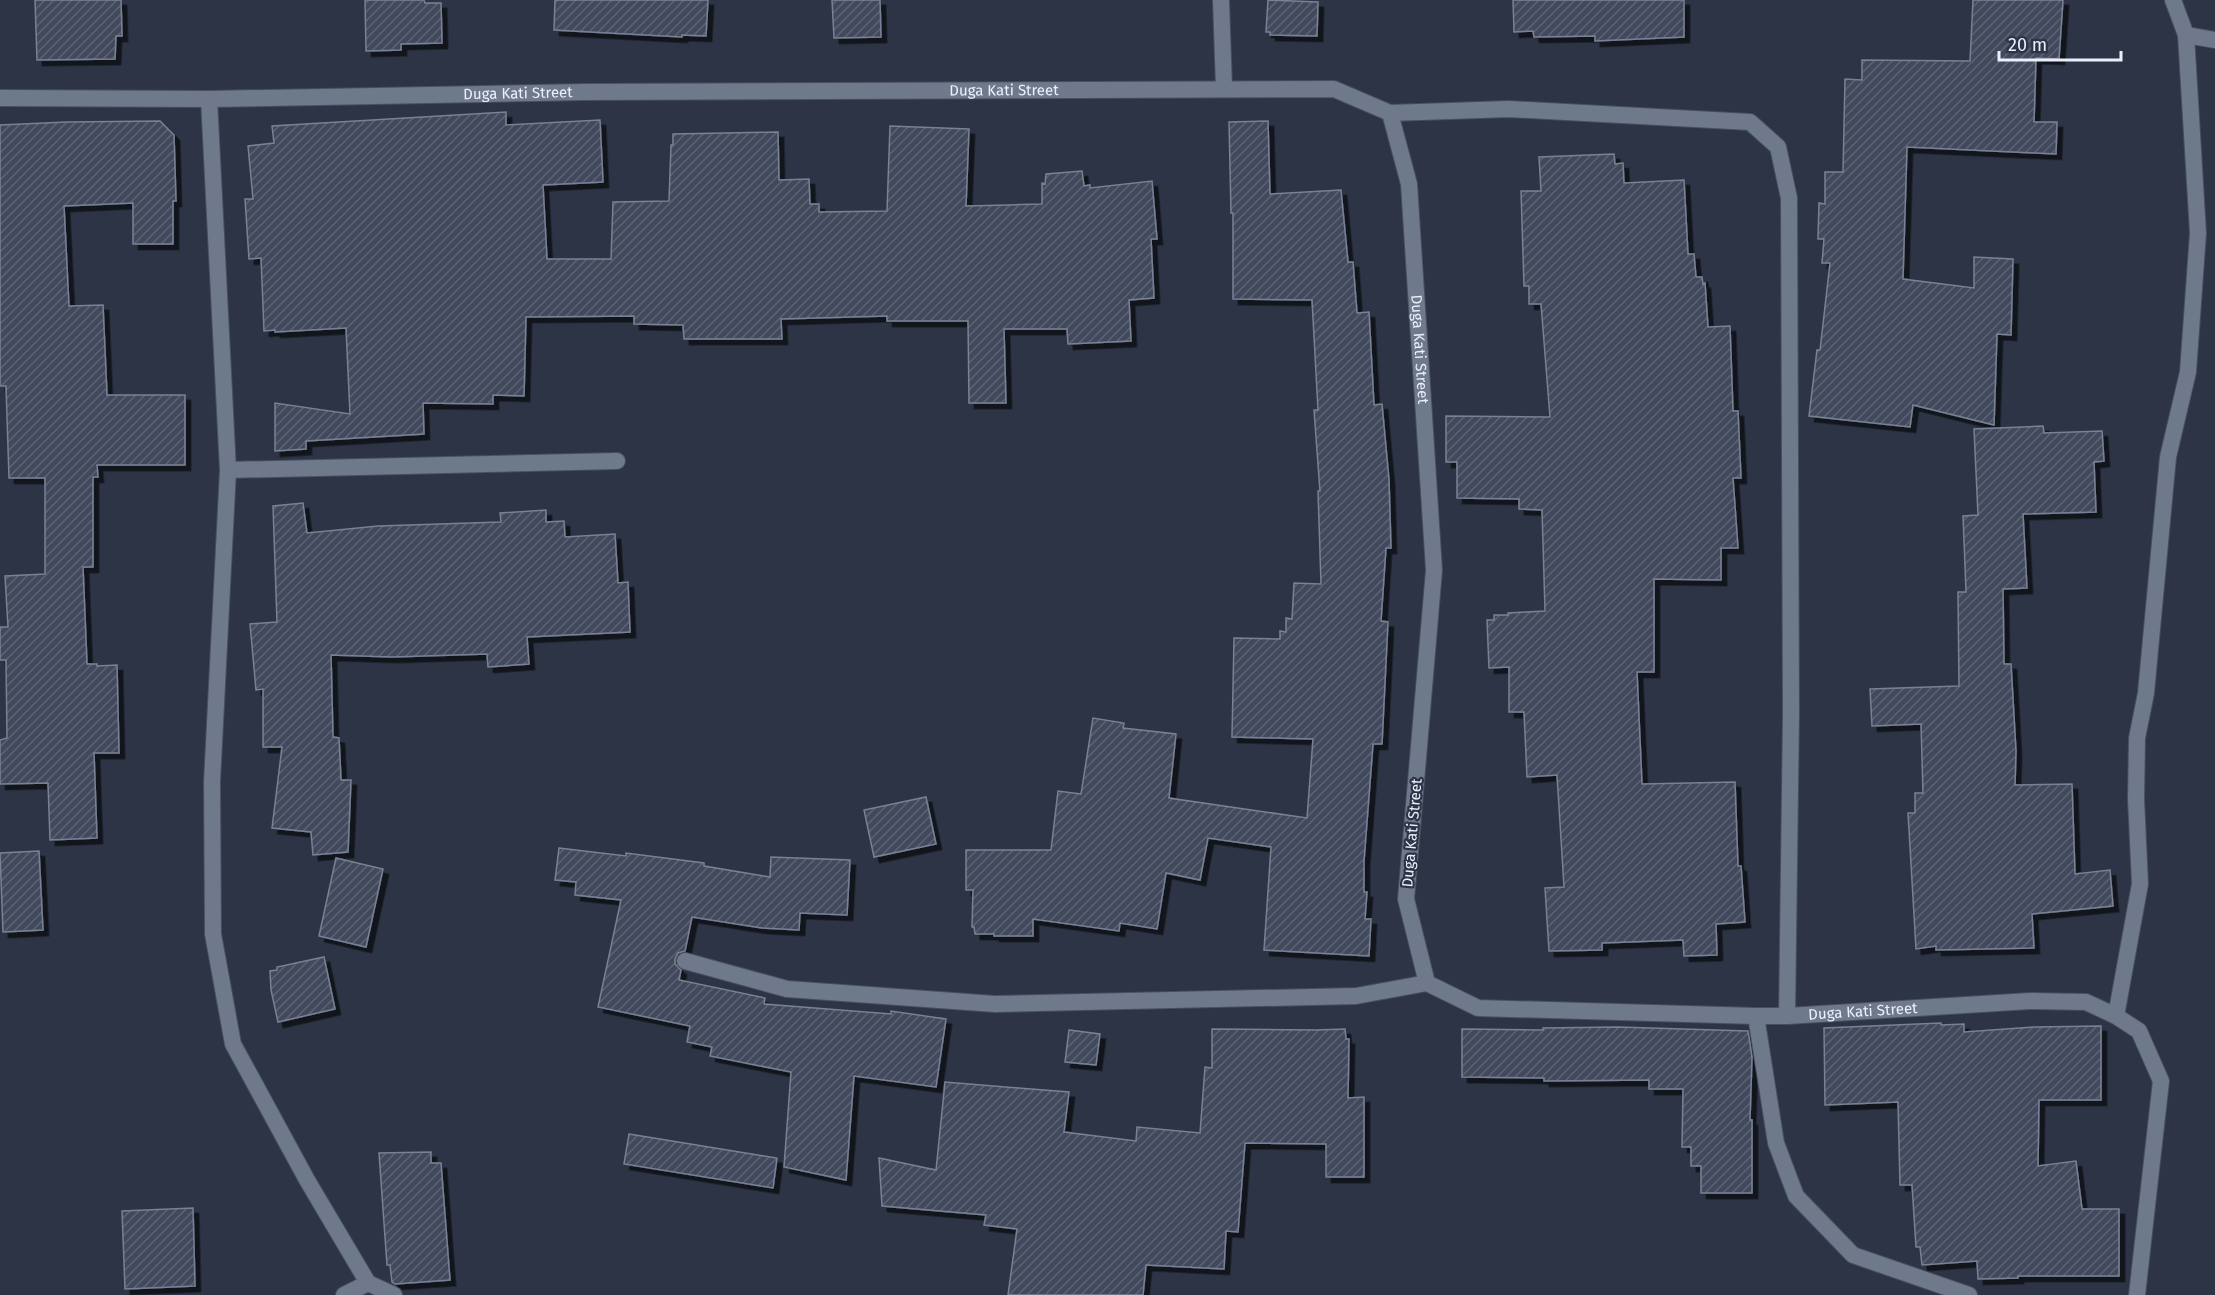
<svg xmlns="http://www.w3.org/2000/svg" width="2215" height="1295" font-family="'Fira Sans',sans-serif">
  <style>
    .building { fill: url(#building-hatch); stroke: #788295; stroke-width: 1.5; filter: url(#shadow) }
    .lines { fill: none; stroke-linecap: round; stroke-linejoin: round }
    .minor-casing { stroke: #484f5d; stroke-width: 18 }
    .minor { stroke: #6f798c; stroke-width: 16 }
    .labels { text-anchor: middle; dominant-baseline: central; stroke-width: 4.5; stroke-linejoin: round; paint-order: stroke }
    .street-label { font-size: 15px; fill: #eaf0fb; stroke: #2c3445 }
  </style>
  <defs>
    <pattern id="building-hatch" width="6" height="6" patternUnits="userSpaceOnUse" patternTransform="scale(1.5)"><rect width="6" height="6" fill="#424a5c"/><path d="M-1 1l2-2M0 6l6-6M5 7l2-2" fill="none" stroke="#5d6474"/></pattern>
    <filter id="shadow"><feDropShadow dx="5.5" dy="5.5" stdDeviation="0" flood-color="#0009"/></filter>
  </defs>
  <rect width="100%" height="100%" fill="#2c3445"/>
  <path class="building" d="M 35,0 L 121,0 L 122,36 L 116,36 L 115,59 L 37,60 Z
    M 365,0 L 424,0 L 425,3 L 441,3 L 442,43 L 401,44 L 401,50 L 366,51 Z
    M 555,0 L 708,0 L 706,36 L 682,35 L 682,37 L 554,30 Z
    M 832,0 L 880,0 L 881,37 L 834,38 Z
    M 1268,0 L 1318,2 L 1317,36 L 1270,35 L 1270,32 L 1266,32 Z
    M 1513,0 L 1684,0 L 1684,37 L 1595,41 L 1595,36 L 1534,37 L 1533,31 L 1514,32 Z
    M 1973,0 L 2063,0 L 2059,59 L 2036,58 L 2034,122 L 2057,122 L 2056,154 L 1907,147 L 1903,279 L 1974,288 L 1974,257 L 2013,259 L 2011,335 L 1997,334 L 1994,425 L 1913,405 L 1910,427 L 1809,416 L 1817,350 L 1820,350 L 1830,263 L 1822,263 L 1824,239 L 1818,239 L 1819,203 L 1825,204 L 1825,172 L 1843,172 L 1845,79 L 1862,80 L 1862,60 L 1970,61 Z
    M 506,112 L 506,125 L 600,120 L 603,182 L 543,185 L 547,259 L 611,259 L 613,202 L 669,201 L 671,145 L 673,145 L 673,134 L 778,132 L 779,180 L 809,179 L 810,204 L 819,204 L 819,212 L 887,211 L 890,126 L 969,129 L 966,206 L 1042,204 L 1042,183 L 1045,184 L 1046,174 L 1082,171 L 1084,186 L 1090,185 L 1090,188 L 1152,181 L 1157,239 L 1151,239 L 1154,298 L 1129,300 L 1131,341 L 1068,344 L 1067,329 L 1004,329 L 1006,403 L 969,403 L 968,321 L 887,321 L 887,316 L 781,319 L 782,339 L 684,339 L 683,325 L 634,324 L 634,316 L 526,317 L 524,396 L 493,395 L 493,404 L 423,403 L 424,434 L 306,441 L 306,449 L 275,451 L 275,403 L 350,414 L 346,328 L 275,332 L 275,330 L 264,331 L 261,258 L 249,259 L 245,199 L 253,199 L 248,146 L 274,143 L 272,126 Z
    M 160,121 L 174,135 L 176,201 L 173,201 L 173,244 L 133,244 L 133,203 L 64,206 L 69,306 L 103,305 L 107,395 L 185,395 L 185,465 L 97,465 L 98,477 L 93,477 L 93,567 L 83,567 L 87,664 L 97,664 L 97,666 L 117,665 L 119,753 L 94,753 L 97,838 L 50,840 L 48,783 L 0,784 L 0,740 L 7,738 L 6,660 L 0,660 L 0,627 L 8,627 L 5,576 L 45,574 L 45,478 L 9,478 L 6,386 L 0,386 L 0,125 L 67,122 Z
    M 1268,121 L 1270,194 L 1341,190 L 1348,262 L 1353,262 L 1357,313 L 1369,312 L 1374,405 L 1382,404 L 1389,480 L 1391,548 L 1386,548 L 1381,621 L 1388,622 L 1382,744 L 1373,744 L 1364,861 L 1364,892 L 1367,892 L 1365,919 L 1371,919 L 1369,956 L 1264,950 L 1271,847 L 1208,838 L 1200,880 L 1166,873 L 1157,929 L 1120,923 L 1119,931 L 1033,919 L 1033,936 L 994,936 L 994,934 L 975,934 L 974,927 L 972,927 L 973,890 L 966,890 L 966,850 L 1051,850 L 1058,791 L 1081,794 L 1093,718 L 1124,723 L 1123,728 L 1176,734 L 1169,798 L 1307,818 L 1313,739 L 1232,737 L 1234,638 L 1280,639 L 1280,631 L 1286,632 L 1286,618 L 1292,619 L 1294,583 L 1321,584 L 1318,491 L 1320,491 L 1314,410 L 1318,410 L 1312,300 L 1233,299 L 1233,213 L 1231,213 L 1229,122 Z
    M 1614,154 L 1615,164 L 1623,163 L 1624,183 L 1684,180 L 1688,254 L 1694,254 L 1696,277 L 1702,277 L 1703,284 L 1705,283 L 1708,327 L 1730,326 L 1733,411 L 1738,411 L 1741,478 L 1733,478 L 1738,548 L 1721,548 L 1721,580 L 1654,579 L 1654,672 L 1637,672 L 1642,784 L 1735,782 L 1738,866 L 1741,866 L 1745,922 L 1716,924 L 1717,955 L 1684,956 L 1683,940 L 1602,943 L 1602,950 L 1549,951 L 1545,888 L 1564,887 L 1557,775 L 1527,777 L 1524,712 L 1509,712 L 1509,667 L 1489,668 L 1487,620 L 1494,620 L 1494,615 L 1508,615 L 1508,613 L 1545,611 L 1542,510 L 1519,509 L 1519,499 L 1457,498 L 1457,462 L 1446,462 L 1446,416 L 1550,417 L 1541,304 L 1529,304 L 1529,286 L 1524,286 L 1521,191 L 1541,191 L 1539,157 Z
    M 2043,426 L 2044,433 L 2102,431 L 2104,461 L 2094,462 L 2096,512 L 2023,514 L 2027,588 L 2003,589 L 2004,664 L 2011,664 L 2016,751 L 2015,785 L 2072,784 L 2075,874 L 2110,870 L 2113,906 L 2032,914 L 2034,948 L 1936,950 L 1936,946 L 1916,949 L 1908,813 L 1915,813 L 1915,793 L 1923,793 L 1921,724 L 1872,726 L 1870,689 L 1959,686 L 1958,592 L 1966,592 L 1963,516 L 1978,515 L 1974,429 Z
    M 303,503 L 307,533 L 378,526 L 501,522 L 500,513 L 546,510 L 546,522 L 564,521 L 565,537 L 615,534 L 618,583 L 628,582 L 630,632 L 527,637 L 529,664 L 488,667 L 487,654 L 392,657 L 331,655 L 333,737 L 339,738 L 341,780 L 351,780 L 348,852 L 313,855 L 311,832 L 272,828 L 282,747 L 263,747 L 263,689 L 256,690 L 250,624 L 277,622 L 273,506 Z
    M 926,797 L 936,844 L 874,857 L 864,810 Z
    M 559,848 L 626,856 L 626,853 L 704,863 L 704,866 L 770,877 L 771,857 L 850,860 L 847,915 L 800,913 L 799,930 L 762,928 L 692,917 L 685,951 L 678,953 L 675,959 L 675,964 L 681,970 L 679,980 L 765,998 L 764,1004 L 891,1014 L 891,1011 L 946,1019 L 936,1087 L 854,1076 L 846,1180 L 784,1167 L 791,1072 L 710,1056 L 712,1047 L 687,1042 L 690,1026 L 598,1007 L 621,900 L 575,895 L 576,882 L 555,880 Z
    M 39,851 L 43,930 L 3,932 L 0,853 Z
    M 336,858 L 383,869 L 366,947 L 319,936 Z
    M 324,957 L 335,1009 L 278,1022 L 271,990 L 270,971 L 277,970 L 277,967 Z
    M 1941,1023 L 1941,1025 L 1964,1024 L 1964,1032 L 2035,1027 L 2101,1026 L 2101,1100 L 2039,1100 L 2038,1166 L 2076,1161 L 2082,1209 L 2119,1209 L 2119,1276 L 2018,1276 L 2018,1278 L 1978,1279 L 1977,1261 L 1922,1265 L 1920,1247 L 1916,1247 L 1912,1185 L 1900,1185 L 1898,1102 L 1825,1105 L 1824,1028 Z
    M 1618,1027 L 1748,1031 L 1752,1057 L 1750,1120 L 1752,1120 L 1752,1193 L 1701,1193 L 1701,1166 L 1691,1166 L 1691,1147 L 1682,1147 L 1683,1089 L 1649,1089 L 1649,1080 L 1544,1081 L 1544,1078 L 1462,1077 L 1462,1029 L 1543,1030 L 1543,1028 Z
    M 1212,1029 L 1316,1030 L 1345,1029 L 1346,1039 L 1349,1039 L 1348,1098 L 1364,1097 L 1364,1177 L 1326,1177 L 1326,1144 L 1245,1143 L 1238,1232 L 1226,1231 L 1224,1269 L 1146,1265 L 1143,1295 L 1008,1295 L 1017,1229 L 984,1225 L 986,1215 L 882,1206 L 879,1158 L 936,1170 L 945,1082 L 1069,1092 L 1064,1132 L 1136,1141 L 1137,1127 L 1200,1133 L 1205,1067 L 1212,1068 Z
    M 1069,1030 L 1100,1034 L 1096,1065 L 1065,1062 Z
    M 629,1134 L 777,1158 L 773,1188 L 624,1164 Z
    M 431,1152 L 431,1163 L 441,1163 L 450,1280 L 395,1284 L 392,1282 L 390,1265 L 387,1265 L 379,1153 Z
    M 193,1208 L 195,1286 L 125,1289 L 122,1211 Z"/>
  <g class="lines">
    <g class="minor-casing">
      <g id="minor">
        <path d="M 1221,0 L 1224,88"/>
        <path d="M 2173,0 L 2186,35 L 2215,40"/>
        <path id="s1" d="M 0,98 L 209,99 L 585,92 L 1334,89 L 1390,113 L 1409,184 L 1434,570 L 1406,899 L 1427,983 L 1478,1008 L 1756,1016 L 1787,1016 L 2030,1001 L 2086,1002 L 2116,1016 L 2139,1031 L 2161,1081 L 2137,1295"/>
        <path d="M 209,99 L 228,470 L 212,782 L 213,934 L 233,1044 L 307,1180 L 368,1283 L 394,1295"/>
        <path d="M 1390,113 L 1509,109 L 1750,122 L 1778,147 L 1789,198 L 1791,714 L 1787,1016"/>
        <path d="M 228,470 L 617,461"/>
        <path d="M 685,961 L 787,989 L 995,1004 L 1356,996 L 1427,983"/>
        <path d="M 1756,1016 L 1776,1143 L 1796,1196 L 1853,1255 L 1969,1295"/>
        <path d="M 2116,1016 L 2140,884 L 2136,799 L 2137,738 L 2146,693 L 2168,457 L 2188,372 L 2198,233 L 2186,35"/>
        <path d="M 344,1295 L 368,1283"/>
      </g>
    </g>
    <use href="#minor" class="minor"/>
  </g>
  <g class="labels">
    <g class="street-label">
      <text stroke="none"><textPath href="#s1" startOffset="1004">Duga Kati Street</textPath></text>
      <text stroke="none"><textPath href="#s1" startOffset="518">Duga Kati Street</textPath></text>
      <text stroke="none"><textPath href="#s1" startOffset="1634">Duga Kati Street</textPath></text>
      <text transform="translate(1412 833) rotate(-85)">Duga Kati Street</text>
      <text stroke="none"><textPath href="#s1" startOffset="2714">Duga Kati Street</textPath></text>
    </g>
  </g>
  <path d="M1999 51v9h122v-9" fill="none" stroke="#eaf0fb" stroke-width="3"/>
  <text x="2008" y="51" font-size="18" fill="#eaf0fb" stroke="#2c3445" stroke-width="4.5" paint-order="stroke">20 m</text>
</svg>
